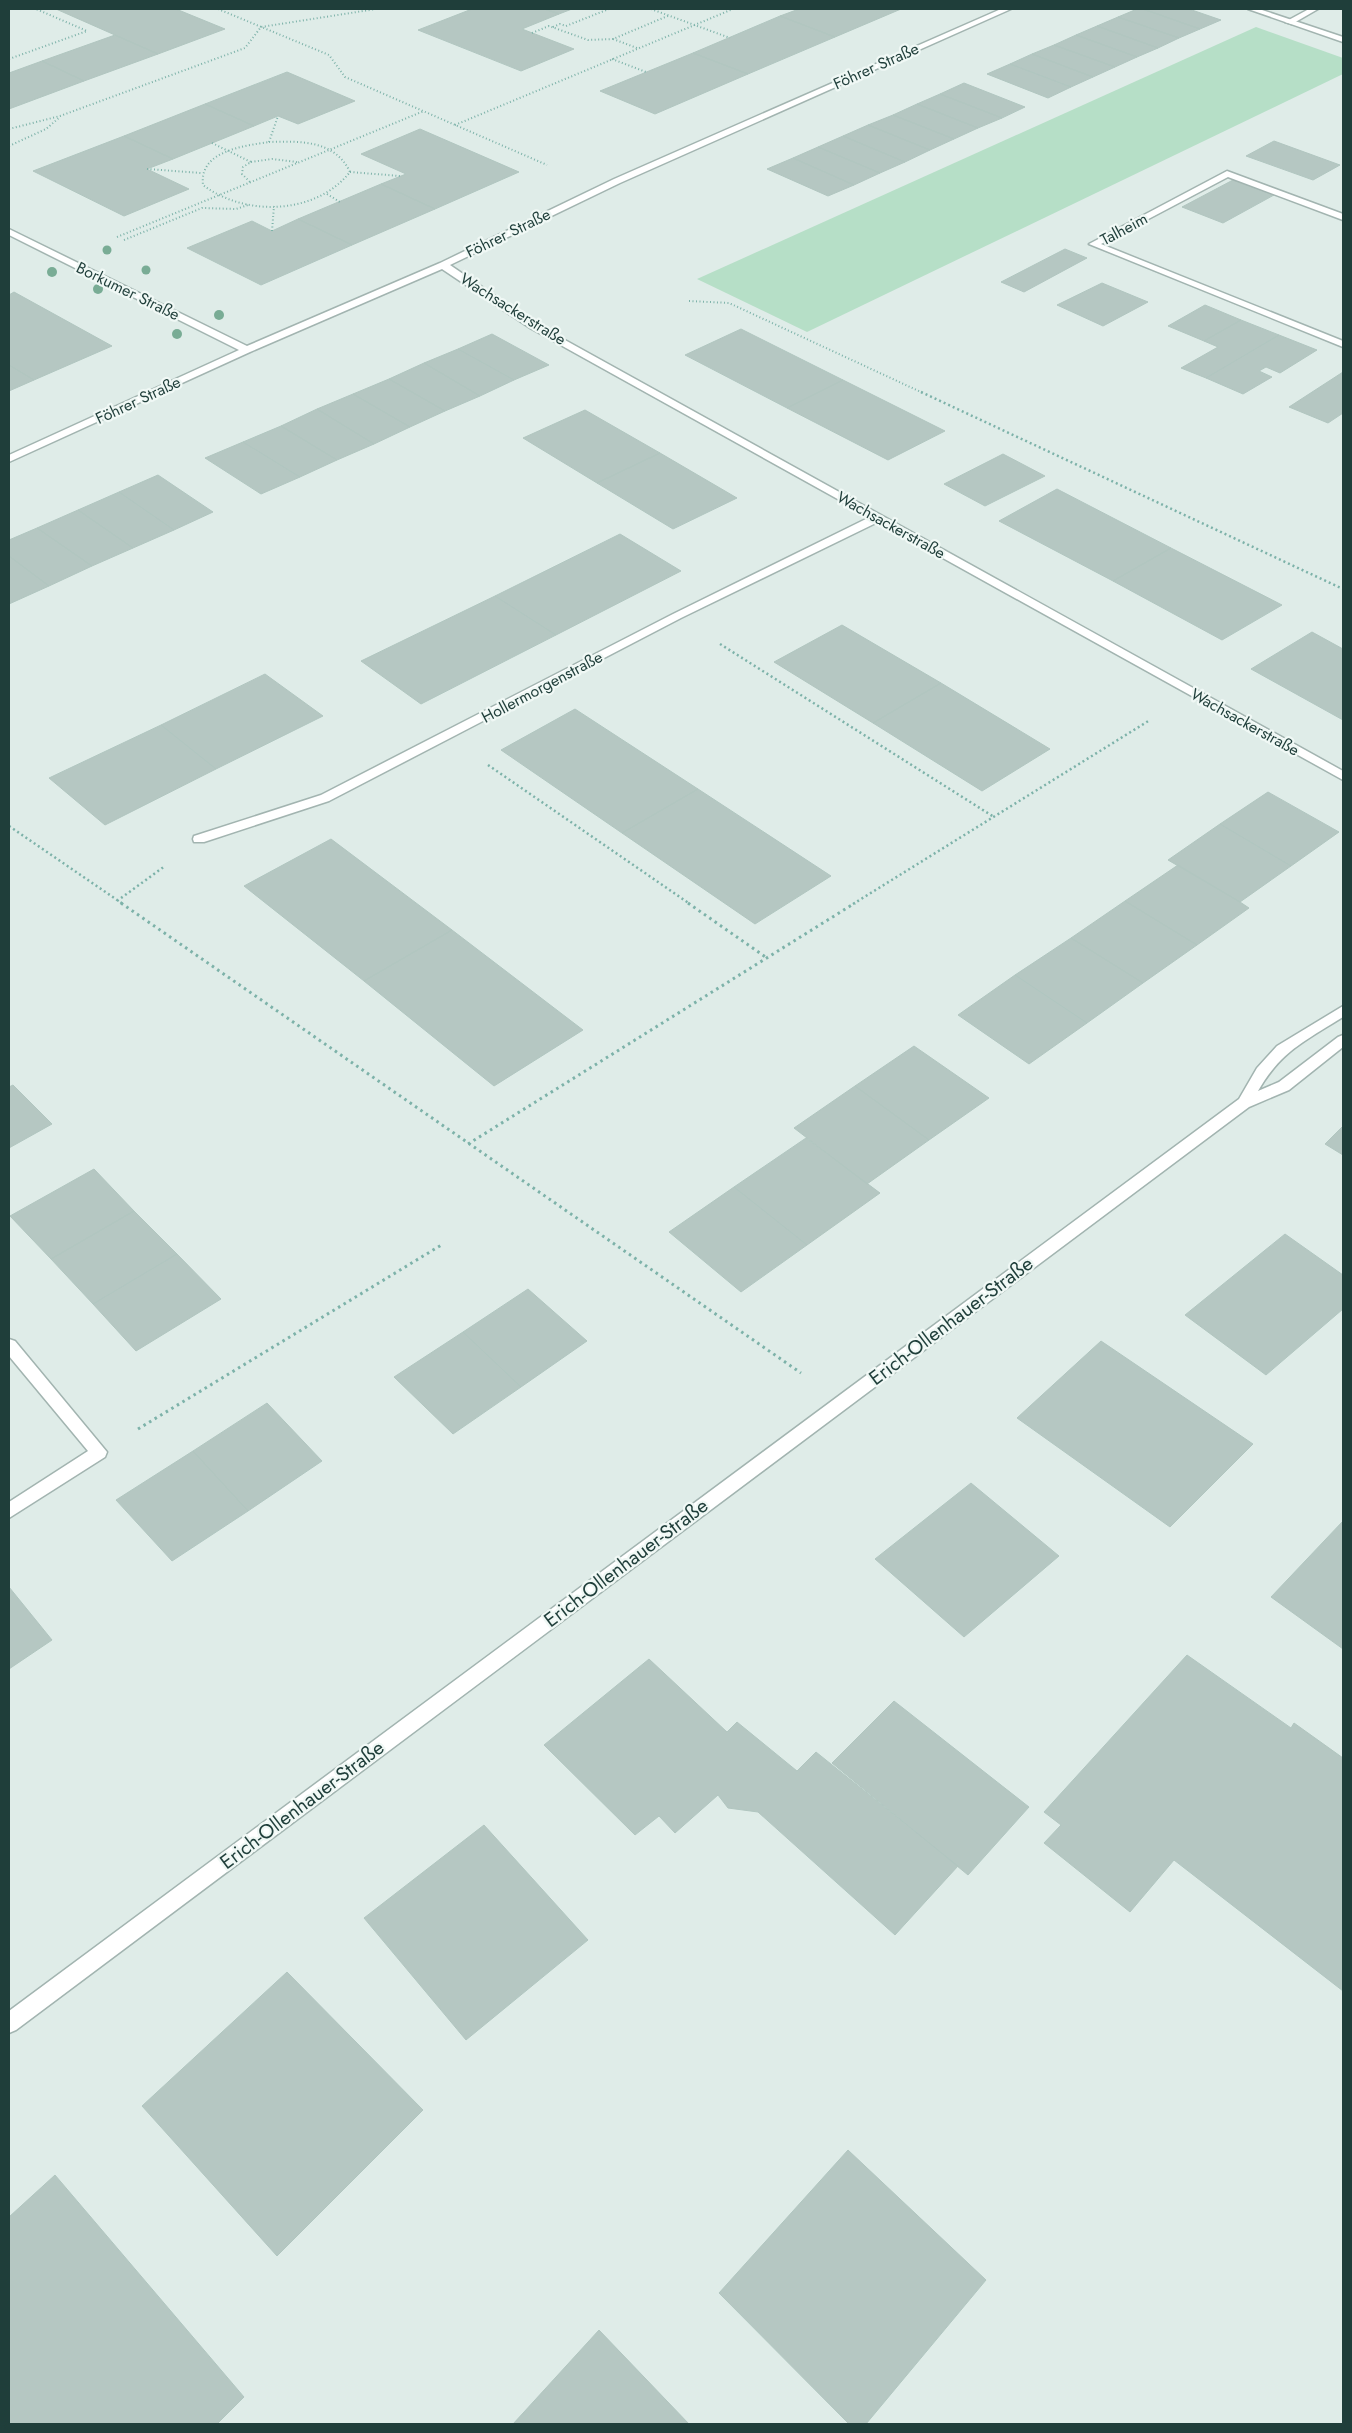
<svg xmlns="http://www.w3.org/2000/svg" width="1352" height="2433" font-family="Jost,sans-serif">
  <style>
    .green { fill: #b6dfc7 }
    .building { fill: #b5c7c2; stroke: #b1c6c0 }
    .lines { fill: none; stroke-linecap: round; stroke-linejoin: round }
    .service-casing { stroke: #a2b4b0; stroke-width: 3 }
    .minor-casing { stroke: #a2b4b0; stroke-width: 3 }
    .tertiary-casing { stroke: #a2b4b0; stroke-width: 3 }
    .path-far2 { stroke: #7db2a9; stroke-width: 2; stroke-dasharray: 1 2.5; stroke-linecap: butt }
    .path-far1 { stroke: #7db2a9; stroke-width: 2.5; stroke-dasharray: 2 3; stroke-linecap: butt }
    .path { stroke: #7db2a9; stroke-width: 3; stroke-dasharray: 2.5 4; stroke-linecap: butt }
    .service { fill: #fff; fill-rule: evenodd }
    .minor { fill: #fff; fill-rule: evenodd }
    .tertiary { fill: #fff; fill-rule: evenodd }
    .tree { fill: #79ac95 }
    .labels { text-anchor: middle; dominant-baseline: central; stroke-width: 4.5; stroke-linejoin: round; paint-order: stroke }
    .far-street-label { font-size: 16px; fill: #1f3e3a; stroke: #f0f8f5 }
    .street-label { font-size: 20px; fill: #1f3e3a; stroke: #f0f8f5 }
  </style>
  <rect width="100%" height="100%" fill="#dfece8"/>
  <path class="green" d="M 1256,27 L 1343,58 L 1343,74 L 807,332 L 697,279 Z"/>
  <path class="building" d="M 56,9 L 176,9 L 225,29 L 158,54 Z
    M 472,9 L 545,9 L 559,14 L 522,29 L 574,49 L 521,71 L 418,30 Z
    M 545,9 L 572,9 L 559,14 Z
    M 799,9 L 901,9 L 835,37 L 780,16 Z
    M 1137,9 L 1143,9 L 1200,29 L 1179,38 L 1118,17 Z
    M 1143,9 L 1189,9 L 1221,20 L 1200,29 Z
    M 780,16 L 835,37 L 748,74 L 693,53 Z
    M 1118,17 L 1179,38 L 1158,48 L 1097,26 Z
    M 1097,26 L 1158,48 L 1137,57 L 1076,35 Z
    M 115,35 L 158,54 L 84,81 L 42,61 Z
    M 1076,35 L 1137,57 L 1115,67 L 1054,45 Z
    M 1054,45 L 1115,67 L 1093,77 L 1032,54 Z
    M 693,53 L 748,74 L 655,114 L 600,91 Z
    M 1032,54 L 1093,77 L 1071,87 L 1010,64 Z
    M 42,61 L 84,81 L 9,109 L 9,73 Z
    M 1010,64 L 1071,87 L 1048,98 L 987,74 Z
    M 287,72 L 355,101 L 298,124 L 278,116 L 254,126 L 205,104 Z
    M 964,83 L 1025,107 L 1002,118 L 940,94 Z
    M 940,94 L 1002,118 L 978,128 L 917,104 Z
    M 205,104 L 254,126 L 173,159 L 124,136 Z
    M 917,104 L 978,128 L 954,139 L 893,115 Z
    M 893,115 L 954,139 L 930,150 L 868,125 Z
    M 868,125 L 930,150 L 905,162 L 843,136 Z
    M 420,129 L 519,172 L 435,209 L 381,184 L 406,174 L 361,154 Z
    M 124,136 L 173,159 L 147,169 L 189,189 L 124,216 L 33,171 Z
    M 843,136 L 905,162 L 880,173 L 818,147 Z
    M 1274,141 L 1340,165 L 1313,180 L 1246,156 Z
    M 818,147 L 880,173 L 854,185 L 793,158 Z
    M 793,158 L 854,185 L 828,196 L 767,169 Z
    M 1233,180 L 1274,195 L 1223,223 L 1182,207 Z
    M 381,184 L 435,209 L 352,245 L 298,219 Z
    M 298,219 L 352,245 L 261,285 L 187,248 L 252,221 L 272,231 Z
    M 1065,249 L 1087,258 L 1024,292 L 1001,282 Z
    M 1102,283 L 1148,302 L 1103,326 L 1057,305 Z
    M 14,292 L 112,346 L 34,380 L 9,365 L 9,295 Z
    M 1205,305 L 1241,320 L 1204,341 L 1168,326 Z
    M 1241,320 L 1279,335 L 1206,378 L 1181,368 L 1218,347 L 1204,341 Z
    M 741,329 L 843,380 L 787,408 L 685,355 Z
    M 492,334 L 549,365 L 514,380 L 458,349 Z
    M 1279,335 L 1317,350 L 1280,373 L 1266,367 L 1259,371 L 1272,377 L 1243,394 L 1206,378 Z
    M 458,349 L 514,380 L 480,396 L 424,363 Z
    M 424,363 L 480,396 L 445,411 L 389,379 Z
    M 9,365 L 34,380 L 9,391 Z
    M 1343,372 L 1343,413 L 1328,423 L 1289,407 Z
    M 389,379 L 445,411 L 410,427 L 353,394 Z
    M 843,380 L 945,431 L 888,460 L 787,408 Z
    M 353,394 L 410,427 L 374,444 L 317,409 Z
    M 317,409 L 374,444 L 337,460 L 281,426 Z
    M 585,410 L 660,453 L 597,483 L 523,438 Z
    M 281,426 L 337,460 L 300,477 L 243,442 Z
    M 243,442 L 300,477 L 261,494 L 205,458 Z
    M 660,453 L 737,498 L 673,529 L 597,483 Z
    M 1003,454 L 1045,476 L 985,506 L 944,484 Z
    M 158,475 L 213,512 L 174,530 L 119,492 Z
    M 1057,489 L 1171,548 L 1113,581 L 999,521 Z
    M 119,492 L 174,530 L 133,548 L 78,510 Z
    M 78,510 L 133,548 L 92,566 L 37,528 Z
    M 37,528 L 92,566 L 49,586 L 9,556 L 9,540 Z
    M 620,534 L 681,571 L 556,635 L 495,596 Z
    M 1171,548 L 1282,605 L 1222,640 L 1113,581 Z
    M 9,556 L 49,586 L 9,604 Z
    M 495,596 L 556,635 L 421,704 L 361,661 Z
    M 842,625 L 941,683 L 873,723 L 774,662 Z
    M 1312,632 L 1343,649 L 1343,720 L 1251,669 Z
    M 265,674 L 323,716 L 216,769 L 161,725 Z
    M 941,683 L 1050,749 L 982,791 L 873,723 Z
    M 575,709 L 698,789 L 622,833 L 501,750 Z
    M 161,725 L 216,769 L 105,825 L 49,778 Z
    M 698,789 L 831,876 L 755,924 L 622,833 Z
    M 1268,792 L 1339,832 L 1291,866 L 1220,824 Z
    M 1220,824 L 1291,866 L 1240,902 L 1168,860 Z
    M 331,839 L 452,930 L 364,981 L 244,886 Z
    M 1178,865 L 1240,902 L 1249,908 L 1197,945 L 1125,901 Z
    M 1125,901 L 1197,945 L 1143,983 L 1071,938 Z
    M 452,930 L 583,1030 L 494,1086 L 364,981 Z
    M 1071,938 L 1143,983 L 1087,1023 L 1015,975 Z
    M 1015,975 L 1087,1023 L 1029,1064 L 958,1015 Z
    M 914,1046 L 989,1098 L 929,1140 L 855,1086 Z
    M 13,1085 L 52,1124 L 9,1148 L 9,1087 Z
    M 855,1086 L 929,1140 L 867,1184 L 794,1128 Z
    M 1343,1126 L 1343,1155 L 1325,1144 Z
    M 806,1138 L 880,1193 L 807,1245 L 734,1187 Z
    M 94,1169 L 134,1211 L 51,1259 L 10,1216 Z
    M 734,1187 L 807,1245 L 741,1292 L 669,1232 Z
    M 134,1211 L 177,1254 L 93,1304 L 51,1259 Z
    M 1285,1234 L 1343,1275 L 1343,1309 L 1266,1375 L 1185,1315 Z
    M 177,1254 L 221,1299 L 136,1351 L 93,1304 Z
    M 528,1289 L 587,1341 L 521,1387 L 463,1332 Z
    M 463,1332 L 521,1387 L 453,1434 L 394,1377 Z
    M 1101,1341 L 1253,1444 L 1170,1527 L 1017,1418 Z
    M 267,1403 L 322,1461 L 248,1511 L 193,1451 Z
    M 193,1451 L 248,1511 L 172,1561 L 116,1500 Z
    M 971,1483 L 1059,1556 L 964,1637 L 875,1559 Z
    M 1343,1521 L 1343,1649 L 1271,1597 Z
    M 9,1587 L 52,1640 L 9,1669 Z
    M 1187,1655 L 1291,1728 L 1294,1723 L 1343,1758 L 1343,1991 L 1174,1860 L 1130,1912 L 1044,1843 L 1061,1825 L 1044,1812 Z
    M 649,1659 L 727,1732 L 737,1722 L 797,1771 L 816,1752 L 958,1866 L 895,1935 L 758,1812 L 728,1808 L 718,1795 L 675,1833 L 659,1816 L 635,1835 L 544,1745 Z
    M 894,1701 L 1029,1807 L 968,1875 L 832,1763 Z
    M 484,1825 L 588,1940 L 466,2040 L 364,1918 Z
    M 287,1972 L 423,2110 L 277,2256 L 142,2106 Z
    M 848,2150 L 986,2280 L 866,2424 L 849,2424 L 719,2293 Z
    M 55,2175 L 244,2397 L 217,2424 L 9,2424 L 9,2217 Z
    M 599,2330 L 689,2424 L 513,2424 Z"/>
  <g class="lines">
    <g class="service-casing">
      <path id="service" d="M 1309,9 L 1318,9 L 1292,24 L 1285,22 Z"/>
    </g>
    <g class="minor-casing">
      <path id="minor" d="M 1001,9 L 1011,9 L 620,183 L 450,265 L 536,324 L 1343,771 L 1343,780 L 878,522 L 681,618 L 329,801 L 204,842 L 194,842 L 193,839 L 194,836 L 321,795 L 673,614 L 870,517 L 530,328 L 442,269 L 250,352 L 9,462 L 9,455 L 239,350 L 9,235 L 9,229 L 247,346 L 440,263 L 614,179 Z
        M 1248,9 L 1259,9 L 1343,37 L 1343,42 Z
        M 1227,171 L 1343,214 L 1343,220 L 1228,177 L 1101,244 L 1343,341 L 1343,347 L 1089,244 Z
        M 9,1339 L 15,1341 L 107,1452 L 105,1457 L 9,1518 L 9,1502 L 88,1451 L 9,1356 Z"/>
    </g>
    <g class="tertiary-casing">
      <path id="tertiary" d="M 1343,1006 L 1343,1017 C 1305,1041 1281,1051 1258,1091 L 1279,1082 L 1338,1037 L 1343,1035 L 1343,1047 L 1289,1090 L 1249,1107 L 16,2030 L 9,2033 L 9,2011 L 1239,1099 L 1257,1068 L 1277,1046 Z"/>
    </g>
    <path class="path-far2" d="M 218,9 L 329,55 L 345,77 L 547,165
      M 651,9 L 730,38
      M 553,27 L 560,24 L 566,26 L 609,9
      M 532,33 L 549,26 L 588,40 L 613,39 L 670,15
      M 613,39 L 637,48
      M 9,59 L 87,31 L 36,9
      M 612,59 L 646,72
      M 455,125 L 733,9
      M 9,129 L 60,116 L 245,48 L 261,27 L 376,9
      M 269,142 C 300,141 335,140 350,172 C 316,215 245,217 203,185 C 199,151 243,146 269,142 Z
      M 269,142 L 278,116
      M 212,143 L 251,162 L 243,167 L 242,174 L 250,182
      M 9,146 L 46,129 L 60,117
      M 251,162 L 272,159 L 297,162
      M 147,169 L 201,173
      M 350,172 L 400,176
      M 327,194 L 340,202
      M 272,231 L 274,206
      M 117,237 L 424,111
      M 124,240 L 202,208 L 236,209 L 248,205
      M 689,301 L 729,303 L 923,393"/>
    <path class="path-far1" d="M 921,392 L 1343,589
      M 720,644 L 994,817
      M 488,765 L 690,904
      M 9,826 L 123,904
      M 117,901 L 165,866
      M 853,904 L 1150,720"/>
    <path class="path" d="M 121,903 L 801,1373
      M 688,903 L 767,958
      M 468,1144 L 855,903
      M 138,1429 L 443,1244"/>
    <use href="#service" class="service"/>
    <use href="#minor" class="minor"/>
    <use href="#tertiary" class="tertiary"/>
  </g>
  <g class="tree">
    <circle cx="107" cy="250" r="4.5"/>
    <circle cx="146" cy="270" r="4.5"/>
    <circle cx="52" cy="272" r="5"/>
    <circle cx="98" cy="289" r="5"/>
    <circle cx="219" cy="315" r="5"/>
    <circle cx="177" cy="334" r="5"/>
  </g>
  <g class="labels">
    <g class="far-street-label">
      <text transform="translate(876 66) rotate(-24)">Föhrer Straße</text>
      <text transform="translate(1124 229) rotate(-28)">Talheim</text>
      <text transform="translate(508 233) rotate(-26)">Föhrer Straße</text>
      <text transform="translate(128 291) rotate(26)">Borkumer Straße</text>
      <text transform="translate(513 309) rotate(32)">Wachsackerstraße</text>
      <text transform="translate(138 400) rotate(-25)">Föhrer Straße</text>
      <text transform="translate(891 525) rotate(29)">Wachsackerstraße</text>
      <text transform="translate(542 687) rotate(-28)">Hollermorgenstraße</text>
      <text transform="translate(1245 722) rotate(29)">Wachsackerstraße</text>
    </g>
    <g class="street-label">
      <text transform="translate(951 1321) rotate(-37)">Erich-Ollenhauer-Straße</text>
      <text transform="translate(626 1563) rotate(-37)">Erich-Ollenhauer-Straße</text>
      <text transform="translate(302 1805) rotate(-37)">Erich-Ollenhauer-Straße</text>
    </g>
  </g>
  <rect width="1352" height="2433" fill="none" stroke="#1f3e3a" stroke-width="20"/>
</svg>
